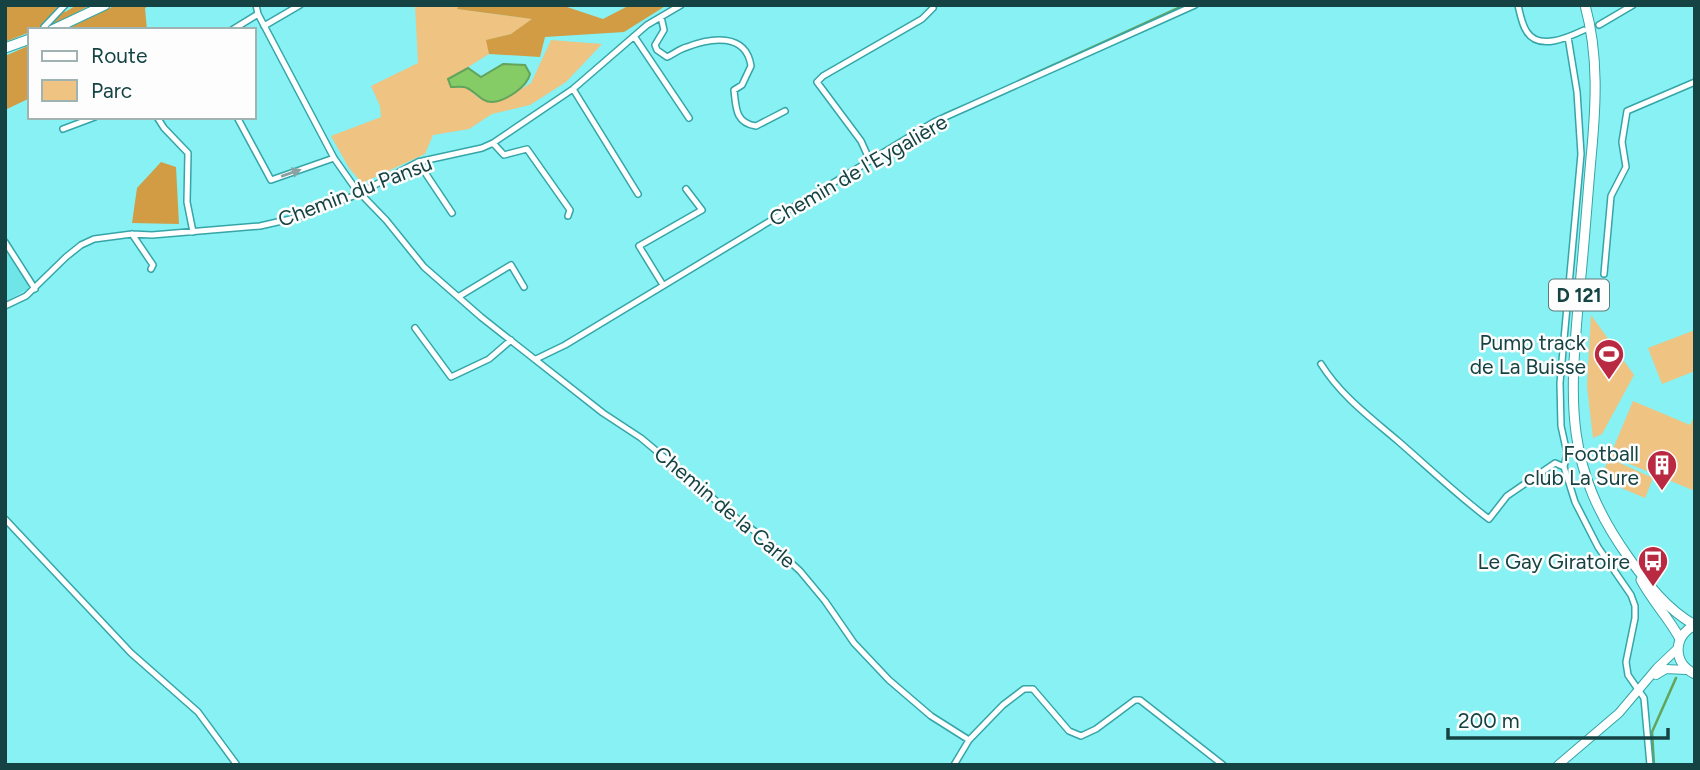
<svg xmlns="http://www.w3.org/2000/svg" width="1700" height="770" font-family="Figtree,sans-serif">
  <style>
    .built { fill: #6fe5e7 }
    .green { fill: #efc381 }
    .forest { fill: #d19c43 }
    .water { fill: #85cc67; stroke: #63a35c; stroke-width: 2 }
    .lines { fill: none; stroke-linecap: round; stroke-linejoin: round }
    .stream { stroke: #63a35c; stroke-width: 2.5 }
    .street-casing { stroke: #35a5a8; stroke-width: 8 }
    .secondary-casing { stroke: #35a5a8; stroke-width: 10 }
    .primary-casing { stroke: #35a5a8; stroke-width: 11 }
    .street { stroke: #fff; stroke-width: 5 }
    .secondary { stroke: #fff; stroke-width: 8 }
    .primary { stroke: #fff; stroke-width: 9 }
    .oneway { fill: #8aa1a2 }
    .labels { text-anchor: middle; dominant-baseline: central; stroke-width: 5; stroke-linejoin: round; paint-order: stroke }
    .shield { fill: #fdfdfd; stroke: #5b7b7c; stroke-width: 2 }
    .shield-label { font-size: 19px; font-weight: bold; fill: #154344 }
    .street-label { font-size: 21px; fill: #154344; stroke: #fdfdfd }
    .poi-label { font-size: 21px; fill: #154344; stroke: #fdfdfd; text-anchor: end }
  </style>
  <rect width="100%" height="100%" fill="#87f1f3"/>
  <path class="built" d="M 5,248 L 31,287 L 5,302 Z"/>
  <path class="green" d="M 415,5 L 459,5 L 458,9 L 533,19 L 511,34 L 487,40 L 489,54 L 449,79 L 451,87 L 467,88 L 479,98 L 513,94 L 531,83 L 551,40 L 602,44 L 566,82 L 530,105 L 492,114 L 469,129 L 433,135 L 425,154 L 362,183 L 349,168 L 331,136 L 381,117 L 380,106 L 371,86 L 418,63 Z
    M 1591,315 L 1634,375 L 1602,434 L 1593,438 L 1587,386 Z
    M 1695,330 L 1695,371 L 1662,384 L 1648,348 Z
    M 1633,401 L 1690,425 L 1695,415 L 1695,491 L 1610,456 Z
    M 1609,458 L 1653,478 L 1645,498 L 1600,479 Z"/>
  <path class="forest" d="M 5,5 L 57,5 L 65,12 L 77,5 L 91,5 C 73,14 50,29 30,30 L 30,32 L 5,42 Z
    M 116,5 L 150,5 L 145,8 L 147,30 L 65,30 Z
    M 459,5 L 561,5 L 603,19 L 630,5 L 667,5 L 624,32 L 545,37 L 540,57 L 489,54 L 486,40 L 511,34 L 532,19 L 457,9 Z
    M 30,45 L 30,98 L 5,110 L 5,56 Z
    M 161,162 L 176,167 L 179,224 L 132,223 L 137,188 Z"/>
  <path class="water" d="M 503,64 L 525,65 L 530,74 C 527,87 506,101 492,102 C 481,102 476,92 467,88 C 463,86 455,87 451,87 L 448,79 L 468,68 L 481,77 Z"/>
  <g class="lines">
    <path class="stream" d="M 1021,80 L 1185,5
      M 945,114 L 964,106
      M 1654,765 L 1652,732 L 1676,678"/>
    <g class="street-casing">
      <path id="street" d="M 256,5 L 258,14 L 334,158 L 355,188 L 386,220 L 424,267 L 481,317 L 603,413 L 641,438 L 740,521 L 763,537 L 800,571 L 825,601 L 854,643 L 889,680 L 931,716 L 969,740
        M 1518,5 C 1520,14 1522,25 1527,32 C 1539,51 1569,37 1584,30
        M 661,17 L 664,30 L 655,45 L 657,50 L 667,57 C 674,54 679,49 687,47 C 710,38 746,32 751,66 L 742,85 L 734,90 C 736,107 735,123 756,126 L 785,111
        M 1599,25 L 1633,5
        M 264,26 L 300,5
        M 44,30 L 44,27 L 65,5
        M 232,30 L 258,14
        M 634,36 L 689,118
        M 573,89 L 638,194
        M 157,117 L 164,128 L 188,153 L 187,202 L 193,232
        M 237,117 L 271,180 L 334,158
        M 63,129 L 95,117
        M 493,143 L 504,155 L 527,149 L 570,210 L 568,216
        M 870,161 L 861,141 L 817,82 L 823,76 L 922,19 L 933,8
        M 418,162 L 452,213
        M 132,234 L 153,265 L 151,269
        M 5,242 L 35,289
        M 1604,274 L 1611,196 L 1626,167 L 1622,142 L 1627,111 L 1695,82
        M 663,285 L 639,246 L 702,210 L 686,189
        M 458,297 L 511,265 L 524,287
        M 5,306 L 26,296 L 66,257 L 81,245 L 94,239 L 132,234 L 152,235 L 260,226 L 295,218 L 356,195 L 418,162 L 482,148 L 493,143 L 573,89 L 647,25 L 681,5
        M 415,328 L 451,377 L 489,359 L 511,340
        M 536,359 L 565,345 L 934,122 L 1195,5
        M 1321,364 C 1341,396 1370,417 1398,441 C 1428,467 1457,495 1489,519 L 1507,496 L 1555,463 L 1564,467 L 1575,502 L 1598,547 L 1631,595 L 1635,606 L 1635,618 L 1626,662 L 1628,675 L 1644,698 L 1650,765
        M 1564,467 L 1567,453 L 1561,426 L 1560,383 L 1581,154 L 1577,92 L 1568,37
        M 5,519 L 131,653 L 198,712 L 237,765
        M 954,765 L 969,740 L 1003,705 L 1024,689 L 1033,689 L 1069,731 L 1081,736 L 1096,729 L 1135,700 L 1140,700 L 1223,765"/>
    </g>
    <g class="secondary-casing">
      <path id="secondary" d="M 1656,675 L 1666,669 L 1686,670
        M 1558,765 L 1619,713 L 1657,668 L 1677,649"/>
    </g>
    <g class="primary-casing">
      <path id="primary" d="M 1585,5 C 1599,56 1596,106 1591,158 C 1587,203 1584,249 1579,295 C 1570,401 1563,466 1629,558 C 1647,583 1667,610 1695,625
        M 52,30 L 105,5
        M 5,48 L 30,39
        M 1641,580 C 1652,601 1669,618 1680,639
        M 1695,625 C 1673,636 1672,663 1695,674"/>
    </g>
    <use href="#street" class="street"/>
    <use href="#secondary" class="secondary"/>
    <use href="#primary" class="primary"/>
  </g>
  <defs><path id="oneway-solid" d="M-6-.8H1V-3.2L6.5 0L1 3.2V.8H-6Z" transform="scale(1.75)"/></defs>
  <use class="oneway" href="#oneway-solid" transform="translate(291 173) rotate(-19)"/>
  <defs>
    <g id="stadium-pin" transform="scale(1.575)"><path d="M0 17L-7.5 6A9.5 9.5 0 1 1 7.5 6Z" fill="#ba2942" stroke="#fdfdfd"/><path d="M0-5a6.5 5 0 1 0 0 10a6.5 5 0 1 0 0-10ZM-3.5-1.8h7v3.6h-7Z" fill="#fff"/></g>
    <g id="building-pin" transform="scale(1.575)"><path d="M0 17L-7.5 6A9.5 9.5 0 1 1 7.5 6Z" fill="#ba2942" stroke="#fdfdfd"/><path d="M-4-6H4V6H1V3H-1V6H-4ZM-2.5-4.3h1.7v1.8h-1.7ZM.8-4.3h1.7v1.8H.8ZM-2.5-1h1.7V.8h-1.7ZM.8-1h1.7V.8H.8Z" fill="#fff"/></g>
    <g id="bus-pin" transform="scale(1.575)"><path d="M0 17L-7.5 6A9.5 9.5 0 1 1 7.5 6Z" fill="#ba2942" stroke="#fdfdfd"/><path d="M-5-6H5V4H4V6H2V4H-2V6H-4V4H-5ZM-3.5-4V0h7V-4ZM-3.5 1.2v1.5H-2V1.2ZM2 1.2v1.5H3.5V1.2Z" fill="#fff"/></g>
  </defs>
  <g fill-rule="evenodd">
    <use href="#stadium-pin" x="1609" y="354"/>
    <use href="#building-pin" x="1662" y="465"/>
    <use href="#bus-pin" x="1653" y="561"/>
  </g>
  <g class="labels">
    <rect class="shield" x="1549" y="279.5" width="60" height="31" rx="5"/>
    <g class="shield-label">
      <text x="1579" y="295">D 121</text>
    </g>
    <g class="street-label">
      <text transform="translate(858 170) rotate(-30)">Chemin de l'Eygalière</text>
      <text transform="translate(355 191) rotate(-21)">Chemin du Pansu</text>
      <text transform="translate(725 507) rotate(40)">Chemin de la Carle</text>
    </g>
    <g class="poi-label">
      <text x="1586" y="342">Pump track<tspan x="1586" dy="24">de La Buisse</tspan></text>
      <text x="1639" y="453">Football<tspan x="1639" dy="24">club La Sure</tspan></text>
      <text x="1630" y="561">Le Gay Giratoire</text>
    </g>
  </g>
  <rect width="1700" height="770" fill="none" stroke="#154344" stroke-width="14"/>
  <rect x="28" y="28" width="228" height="91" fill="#fdfdfd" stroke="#a0b3b3" stroke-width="2"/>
  <rect x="42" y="51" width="35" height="10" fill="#ffffff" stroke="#a0b3b3" stroke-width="2"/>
  <text x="91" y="63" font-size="21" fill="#154344">Route</text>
  <rect x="42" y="80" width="35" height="21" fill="#efc381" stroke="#a0b3b3" stroke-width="2"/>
  <text x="91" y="98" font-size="21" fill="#154344">Parc</text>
  <path d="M1448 728v10h220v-10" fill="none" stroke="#154344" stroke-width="3.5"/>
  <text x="1458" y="728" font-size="21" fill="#154344" stroke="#fdfdfd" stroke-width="5" paint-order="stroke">200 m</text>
</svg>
